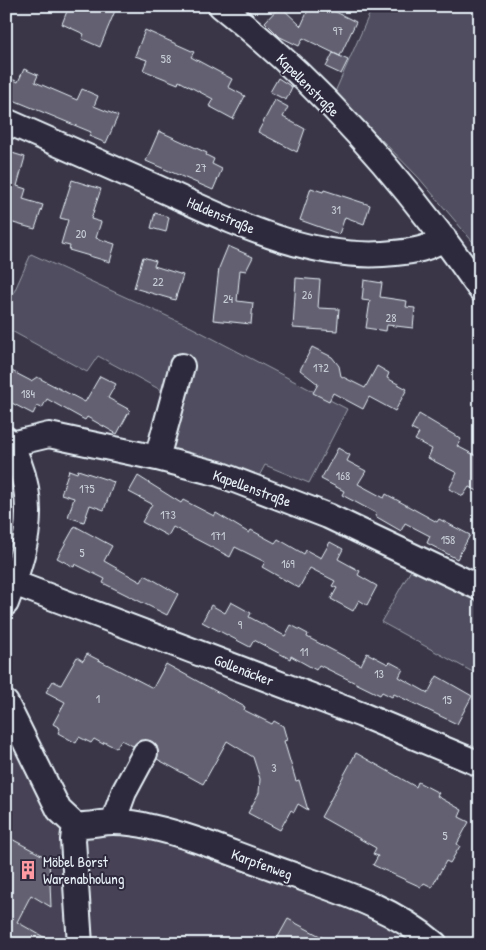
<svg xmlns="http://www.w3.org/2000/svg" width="486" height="950" font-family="'Patrick Hand',sans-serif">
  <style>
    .built { fill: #464354 }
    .green { fill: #504e5f; stroke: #9ca0ac }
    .building { fill: #636171; stroke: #e8f1f8 }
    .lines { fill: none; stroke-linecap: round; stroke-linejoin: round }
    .minor-casing { stroke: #e8f1f8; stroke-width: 28 }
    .minor { stroke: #2f2a3d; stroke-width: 24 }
    .labels { text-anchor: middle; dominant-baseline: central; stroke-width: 4; stroke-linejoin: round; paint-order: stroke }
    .number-label { font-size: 12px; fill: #c7cdd6 }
    .street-label { font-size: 15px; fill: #e8f1f8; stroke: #2f2a3d }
    .poi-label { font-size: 15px; fill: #e8f1f8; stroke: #2f2a3d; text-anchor: start }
  </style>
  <rect width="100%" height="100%" fill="#3a3648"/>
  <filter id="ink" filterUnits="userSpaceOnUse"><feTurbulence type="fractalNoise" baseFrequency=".02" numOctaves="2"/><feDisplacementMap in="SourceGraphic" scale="10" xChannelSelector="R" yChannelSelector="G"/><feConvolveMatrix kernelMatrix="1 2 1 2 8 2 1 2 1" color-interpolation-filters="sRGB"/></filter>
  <g filter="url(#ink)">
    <path class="built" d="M 6,743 L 33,756 L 59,810 L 195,840 L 434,944 L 6,944 Z"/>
    <path class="green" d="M 373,6 L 480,6 L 478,248 L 419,178 L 335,92 Z
      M 31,254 L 191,327 L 347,409 L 309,483 L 265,465 L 257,480 L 170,454 L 181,401 L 98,356 L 87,372 L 6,328 L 6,310 Z
      M 418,558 L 480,588 L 480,676 L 381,622 Z"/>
    <path class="building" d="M 69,6 L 117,6 L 100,47 L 82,39 L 84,34 L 62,24 Z
      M 280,6 L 301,26 L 310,6 L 336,6 L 334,11 L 356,22 L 340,56 L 303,38 L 299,46 L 280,37 L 265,22 Z
      M 145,30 L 194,52 L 191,57 L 232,79 L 228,87 L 245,96 L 233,119 L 209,106 L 213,99 L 179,81 L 178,84 L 143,70 L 147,60 L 135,56 Z
      M 333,53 L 348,60 L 341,74 L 326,67 Z
      M 24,69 L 38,75 L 35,82 L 77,100 L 82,89 L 98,96 L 94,106 L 118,116 L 106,143 L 89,136 L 91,132 L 6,97 L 6,76 L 18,82 Z
      M 278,78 L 292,87 L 286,100 L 270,92 Z
      M 275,100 L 288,107 L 283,117 L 305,129 L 297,152 L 258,132 Z
      M 159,131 L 207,153 L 206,155 L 214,159 L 212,164 L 222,169 L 213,190 L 146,161 Z
      M 9,152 L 25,157 L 17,186 L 26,189 L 23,199 L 43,205 L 35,229 L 6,221 L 6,162 Z
      M 72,180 L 101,189 L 91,219 L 101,222 L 96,238 L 115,244 L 110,262 L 69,250 L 70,246 L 61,244 L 68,220 L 60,218 Z
      M 311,188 L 323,192 L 324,190 L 370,205 L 364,224 L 345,217 L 339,234 L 300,220 Z
      M 155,213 L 169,217 L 166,232 L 151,228 Z
      M 228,246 L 253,257 L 246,271 L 240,270 L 237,301 L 253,303 L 251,324 L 213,320 L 219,268 Z
      M 143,257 L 156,261 L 154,266 L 183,275 L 175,300 L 134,288 Z
      M 296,278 L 320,280 L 318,308 L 339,309 L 337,331 L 293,328 Z
      M 364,280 L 382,283 L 380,297 L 407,301 L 406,307 L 415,308 L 413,328 L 387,325 L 386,331 L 366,328 L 370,301 L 362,300 Z
      M 312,347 L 332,357 L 339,366 L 341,376 L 365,388 L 377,366 L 389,373 L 387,378 L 407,389 L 395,411 L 369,397 L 363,409 L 333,393 L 329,401 L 313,393 L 318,384 L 300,370 Z
      M 6,368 L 31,381 L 37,377 L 85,402 L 100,376 L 116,384 L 108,398 L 130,410 L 117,434 L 87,417 L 85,420 L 47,399 L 42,408 L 37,406 L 33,414 L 6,400 Z
      M 419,414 L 461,439 L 457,446 L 480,458 L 480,492 L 469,487 L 463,496 L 449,489 L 457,473 L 428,458 L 432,449 L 415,440 L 419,433 L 411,429 Z
      M 338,448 L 350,455 L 347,461 L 366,471 L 358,484 L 384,498 L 386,494 L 437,522 L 439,519 L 470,535 L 457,559 L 427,543 L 430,536 L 405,523 L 401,531 L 375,516 L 376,513 L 342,495 L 344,491 L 321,479 Z
      M 69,470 L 77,473 L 78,470 L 114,482 L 104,510 L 90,505 L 84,522 L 68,517 L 74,498 L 61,494 Z
      M 138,476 L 181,503 L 183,500 L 214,516 L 216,513 L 249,533 L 251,530 L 275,543 L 278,539 L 304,554 L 306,550 L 321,558 L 330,542 L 343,549 L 338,559 L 360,571 L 358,575 L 377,586 L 367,605 L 359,600 L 353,611 L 331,599 L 337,588 L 332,586 L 335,581 L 310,568 L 299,588 L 262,567 L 265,562 L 235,547 L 230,557 L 173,527 L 168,536 L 142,522 L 152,504 L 129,492 Z
      M 75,526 L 112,546 L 104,561 L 141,582 L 145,575 L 178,594 L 167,615 L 103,583 L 105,579 L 75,564 L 74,567 L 57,558 Z
      M 231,602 L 251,613 L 249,617 L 285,636 L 291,625 L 308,634 L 307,637 L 361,665 L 367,653 L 388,664 L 390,662 L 403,669 L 399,677 L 428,693 L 437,676 L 472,696 L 457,724 L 394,694 L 392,697 L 382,692 L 380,695 L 319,665 L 316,670 L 291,656 L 290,659 L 254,640 L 250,647 L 202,622 L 211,605 L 225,613 Z
      M 87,654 L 153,688 L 166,664 L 245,707 L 244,710 L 272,724 L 274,721 L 283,726 L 287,740 L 284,741 L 296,781 L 299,780 L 308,810 L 298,804 L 294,812 L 291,810 L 280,830 L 248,813 L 259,793 L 260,779 L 253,757 L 227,741 L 203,784 L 157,759 L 157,746 L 151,741 L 138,741 L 133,746 L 121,740 L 116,748 L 104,742 L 103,744 L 94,739 L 91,743 L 79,737 L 76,743 L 58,733 L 60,728 L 53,724 L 65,702 L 46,692 L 53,681 L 61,685 L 77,657 L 83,661 Z
      M 356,753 L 416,787 L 418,782 L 439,793 L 437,796 L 462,810 L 459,817 L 469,822 L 457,844 L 460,846 L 450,863 L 446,861 L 432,887 L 424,883 L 421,887 L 373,865 L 378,856 L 373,854 L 376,848 L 321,817 Z
      M 6,836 L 49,859 L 51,907 L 31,895 L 17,922 L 56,944 L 6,944 Z
      M 288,919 L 335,944 L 274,944 Z"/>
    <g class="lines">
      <g class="minor-casing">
        <path id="minor" d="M 221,6 C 322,85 407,184 480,289
          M 6,121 C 54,142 101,163 149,184 C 226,218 308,263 395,253 C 414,251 429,249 444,238
          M 6,439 C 13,445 15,454 19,463 C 38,512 24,556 6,603
          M 11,444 L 49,435 L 157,458 L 219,474 L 328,516 L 480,588
          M 157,458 L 182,366
          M 6,580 L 362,715 L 480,764
          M 6,703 L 59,810 L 75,825 C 88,826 101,822 113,822 C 125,822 140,824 151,827 C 192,836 231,853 271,867 C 328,888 387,903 435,944
          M 113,822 L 124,792 L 145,753
          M 75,825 L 73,840 L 80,944"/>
      </g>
      <use href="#minor" class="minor"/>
    </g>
  </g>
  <defs>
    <g id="building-bare" transform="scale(1.5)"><path d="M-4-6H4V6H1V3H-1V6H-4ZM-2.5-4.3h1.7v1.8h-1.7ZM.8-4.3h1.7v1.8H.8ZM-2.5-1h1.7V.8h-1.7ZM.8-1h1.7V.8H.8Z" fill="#ff9aa2" stroke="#2f2a3d" stroke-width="2.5" paint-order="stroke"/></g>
  </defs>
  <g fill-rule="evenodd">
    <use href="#building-bare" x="28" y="870"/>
  </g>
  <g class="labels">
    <g class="number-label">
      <text x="338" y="30">97</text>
      <text x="166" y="58">58</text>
      <text x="201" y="167">27</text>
      <text x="336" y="209">31</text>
      <text x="81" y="233">20</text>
      <text x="158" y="281">22</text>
      <text x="307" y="294">26</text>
      <text x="228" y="298">24</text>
      <text x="391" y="317">28</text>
      <text x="321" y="367">172</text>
      <text x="28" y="393">184</text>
      <text x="343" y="475">168</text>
      <text x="87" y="488">175</text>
      <text x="168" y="514">173</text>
      <text x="218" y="535">171</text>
      <text x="448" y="539">158</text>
      <text x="82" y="552">5</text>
      <text x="288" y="563">169</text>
      <text x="240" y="624">9</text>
      <text x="304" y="651">11</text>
      <text x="379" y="673">13</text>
      <text x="98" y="698">1</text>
      <text x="447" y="699">15</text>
      <text x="274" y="767">3</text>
      <text x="445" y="835">5</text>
    </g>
    <g class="street-label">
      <text transform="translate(308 85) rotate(45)">Kapellenstraße</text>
      <text transform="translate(221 215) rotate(23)">Haldenstraße</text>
      <text transform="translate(252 488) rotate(20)">Kapellenstraße</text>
      <text transform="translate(244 670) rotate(21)">Gollenäcker</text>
      <text transform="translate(262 864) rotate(20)">Karpfenweg</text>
    </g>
    <g class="poi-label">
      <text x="43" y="861">Möbel Borst<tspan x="43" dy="17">Warenabholung</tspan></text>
    </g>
  </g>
  <rect width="486" height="950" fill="none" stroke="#2f2a3d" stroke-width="25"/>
  <rect x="12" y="12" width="461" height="925" fill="none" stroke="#e8f1f8" stroke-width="2" filter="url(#ink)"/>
</svg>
